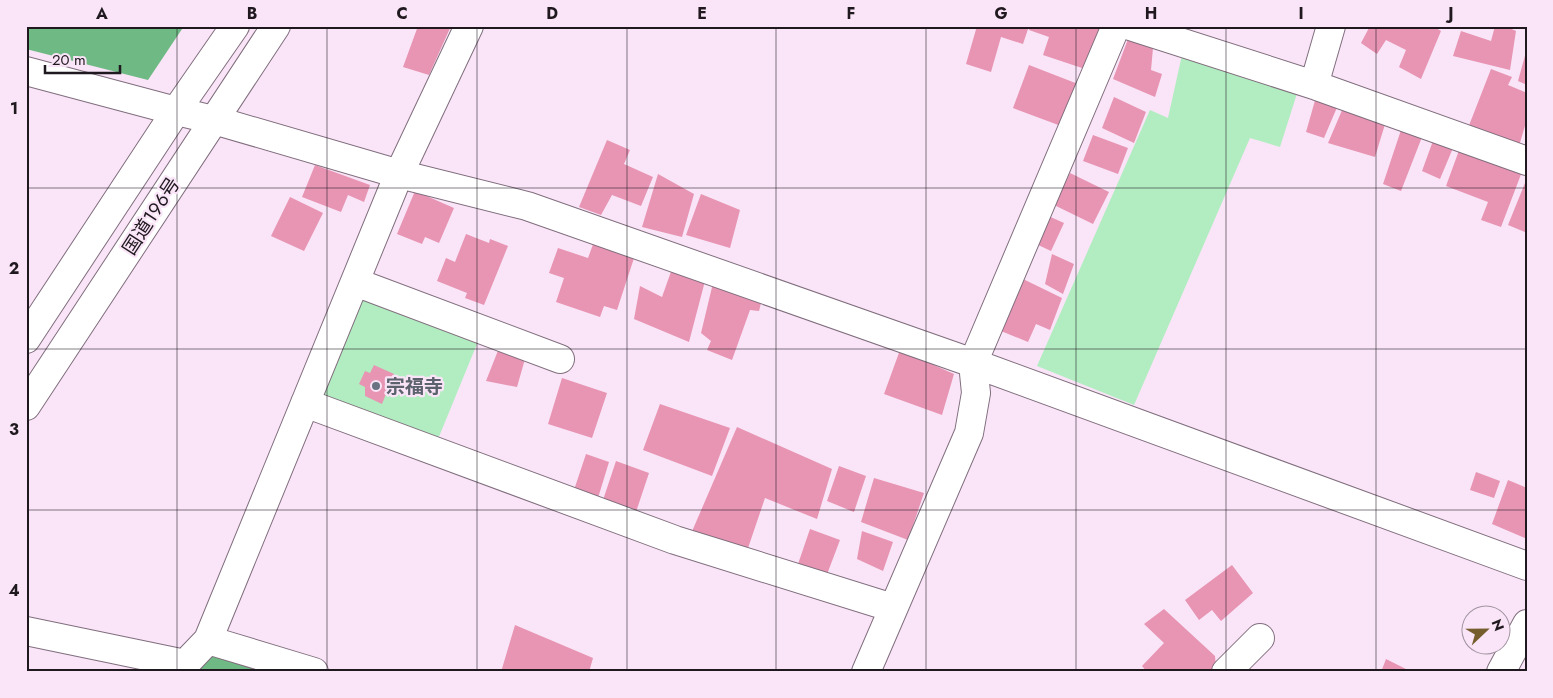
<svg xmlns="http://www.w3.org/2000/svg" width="1553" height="698" font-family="Jost,'Noto Sans JP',sans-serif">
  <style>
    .green { fill: #b1edc0 }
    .forest { fill: #6fb984 }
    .building { fill: #e894b3 }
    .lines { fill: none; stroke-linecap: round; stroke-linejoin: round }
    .minor-casing { stroke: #806e7e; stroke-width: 30 }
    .trunk-casing { stroke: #806e7e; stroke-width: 30 }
    .minor { stroke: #fff; stroke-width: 28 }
    .trunk { stroke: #fff; stroke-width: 28 }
    .grid { fill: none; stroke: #1f181e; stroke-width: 1; stroke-opacity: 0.55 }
    .worship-dot { fill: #6b7280; stroke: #f9e5f7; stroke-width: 2 }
    .labels { text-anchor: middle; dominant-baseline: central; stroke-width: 4.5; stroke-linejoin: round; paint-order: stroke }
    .street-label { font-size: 19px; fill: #1f181e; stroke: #f9e5f7 }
    .worship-label { font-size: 19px; font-weight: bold; fill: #5b616d; stroke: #f9e5f7; text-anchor: start }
    .neatline { fill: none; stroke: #1f181e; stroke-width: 2 }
    .grid-label { font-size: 16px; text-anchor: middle; font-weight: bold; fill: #1f181e }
  </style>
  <rect width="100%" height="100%" fill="#f9e5f7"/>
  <path class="green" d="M 1184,46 L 1300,84 L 1280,147 L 1250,138 L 1134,405 L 1037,366 L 1150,110 L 1168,118 Z
    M 356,297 L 479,339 L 436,444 L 315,393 Z"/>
  <path class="forest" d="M 28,26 L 184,26 L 148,80 L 26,49 L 26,31 Z
    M 214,647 L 297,672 L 193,672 Z"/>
  <path class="building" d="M 418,26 L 451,26 L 429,75 L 403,67 Z
    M 977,26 L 1029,26 L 1023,44 L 1001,37 L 991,72 L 966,64 Z
    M 1030,26 L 1102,26 L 1088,70 L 1043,55 L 1049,37 L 1029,30 Z
    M 1370,26 L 1433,26 L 1441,31 L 1421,79 L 1399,67 L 1406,50 L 1386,40 L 1377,54 L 1361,43 Z
    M 1495,26 L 1505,26 L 1516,31 L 1510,70 L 1453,56 L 1461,31 L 1491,41 Z
    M 1128,39 L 1153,48 L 1151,70 L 1162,74 L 1155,97 L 1113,79 Z
    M 1526,52 L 1527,52 L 1527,85 L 1518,81 Z
    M 1029,65 L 1078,84 L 1061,126 L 1013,108 Z
    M 1491,69 L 1512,77 L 1508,85 L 1527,93 L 1527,119 L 1519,146 L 1468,128 Z
    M 1114,97 L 1146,112 L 1134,143 L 1102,128 Z
    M 1316,97 L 1338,105 L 1324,138 L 1306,132 Z
    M 1343,108 L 1386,121 L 1375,157 L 1328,143 Z
    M 1402,127 L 1422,137 L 1401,191 L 1383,184 Z
    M 1093,135 L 1128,148 L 1118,174 L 1083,161 Z
    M 1434,138 L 1453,148 L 1440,179 L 1422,171 Z
    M 607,140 L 630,150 L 624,164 L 653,177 L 641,206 L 612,195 L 601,215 L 579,207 Z
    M 1461,145 L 1523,169 L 1501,227 L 1481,220 L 1488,202 L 1446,186 Z
    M 315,165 L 370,185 L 364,202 L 348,195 L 341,212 L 302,197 Z
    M 1070,173 L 1109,192 L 1093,224 L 1054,205 Z
    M 658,174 L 694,194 L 682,237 L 642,227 Z
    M 1527,178 L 1527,233 L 1508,225 Z
    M 415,191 L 454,208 L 439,243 L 425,237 L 422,244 L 397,234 Z
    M 701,194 L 740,210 L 730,248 L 686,235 Z
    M 290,197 L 323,213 L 304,251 L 271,236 Z
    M 1046,215 L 1064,223 L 1051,251 L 1034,243 Z
    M 466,234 L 489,243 L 490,239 L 508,246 L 484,305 L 465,298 L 467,293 L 437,281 L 446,258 L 455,262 Z
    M 595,239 L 636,252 L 617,310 L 604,306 L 600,317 L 556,302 L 564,278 L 549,273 L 558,248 L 588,258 Z
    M 1052,254 L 1074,264 L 1063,294 L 1045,284 Z
    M 673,266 L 705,281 L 689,342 L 634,319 L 640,286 L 662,297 Z
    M 1021,278 L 1062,298 L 1050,330 L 1036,324 L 1028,342 L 1001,331 Z
    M 713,283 L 762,299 L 759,311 L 750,310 L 732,360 L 707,350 L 711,341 L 701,333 Z
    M 499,348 L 525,359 L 517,387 L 486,381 Z
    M 900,350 L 954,374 L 942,415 L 884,394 Z
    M 374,365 L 394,374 L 382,404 L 365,396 L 365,387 L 359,384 L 365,371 L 370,373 Z
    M 562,378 L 607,393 L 592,438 L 548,424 Z
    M 660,404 L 730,428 L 712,476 L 643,450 Z
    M 737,427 L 832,469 L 817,519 L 765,498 L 746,554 L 690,536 Z
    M 586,454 L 609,462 L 598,498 L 574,490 Z
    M 616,461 L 649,473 L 635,515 L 602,503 Z
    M 839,466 L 866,476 L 854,512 L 827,501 Z
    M 1476,472 L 1500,481 L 1494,498 L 1470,490 Z
    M 874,478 L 924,493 L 908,540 L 861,522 Z
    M 1508,480 L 1527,488 L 1527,539 L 1492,524 Z
    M 810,529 L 840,540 L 826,577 L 797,567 Z
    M 862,531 L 893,542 L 883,571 L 857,559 Z
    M 1232,565 L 1253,593 L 1221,621 L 1212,610 L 1199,620 L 1185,600 Z
    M 1164,609 L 1215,656 L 1216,667 L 1212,672 L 1147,672 L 1142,666 L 1164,643 L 1144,624 Z
    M 515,625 L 593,658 L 589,672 L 501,672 Z
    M 1386,659 L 1412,672 L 1381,672 Z"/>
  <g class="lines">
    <g class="minor-casing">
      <path id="minor" d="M 1130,26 L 1317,86 L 1527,161
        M 26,71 L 176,111 L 214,120 L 399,174 L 527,206 L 973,363 L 1527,566
        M 1314,85 L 1331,26
        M 355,282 L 560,359
        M 305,403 L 675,540 L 893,608
        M 26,631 L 185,664 L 208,640 L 399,174 L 469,26
        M 208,640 L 314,672
        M 866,672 L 969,433 L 976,393 L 973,363 L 1116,26
        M 1226,672 L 1260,638
        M 1501,672 L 1527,624"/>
    </g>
    <g class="trunk-casing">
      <path id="trunk" d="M 26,339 L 176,111 L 235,26
        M 26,406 L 276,26"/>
    </g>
    <use href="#minor" class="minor"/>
    <use href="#trunk" class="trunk"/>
  </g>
  <path class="grid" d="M 177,26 L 177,672M 327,26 L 327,672M 477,26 L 477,672M 627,26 L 627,672M 776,26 L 776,672M 926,26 L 926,672M 1076,26 L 1076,672M 1226,26 L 1226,672M 1376,26 L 1376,672M 26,188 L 1527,188M 26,349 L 1527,349M 26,510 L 1527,510"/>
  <circle class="worship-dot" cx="376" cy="386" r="5"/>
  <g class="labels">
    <g class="street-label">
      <text transform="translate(151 216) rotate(-57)">国道196号</text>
    </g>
    <g class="worship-label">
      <text x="386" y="386">宗福寺</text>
    </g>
  </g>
  <rect width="1553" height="698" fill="none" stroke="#f9e5f7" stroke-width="55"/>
  <g transform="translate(1486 630) rotate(68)"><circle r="24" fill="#f9e5f7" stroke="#a293a0"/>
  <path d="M0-4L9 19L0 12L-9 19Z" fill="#765d2e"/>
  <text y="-8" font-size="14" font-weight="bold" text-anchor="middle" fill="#1f181e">N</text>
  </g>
  <path d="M45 65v8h75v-8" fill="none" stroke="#1f181e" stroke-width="2.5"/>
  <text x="52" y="65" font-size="15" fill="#1f181e" stroke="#f9e5f7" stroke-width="4" paint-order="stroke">20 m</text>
  <rect x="28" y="28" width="1498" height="642" class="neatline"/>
  <g class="grid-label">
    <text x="102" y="19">A</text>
    <text x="252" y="19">B</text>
    <text x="402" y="19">C</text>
    <text x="552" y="19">D</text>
    <text x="702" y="19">E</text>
    <text x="851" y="19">F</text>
    <text x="1001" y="19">G</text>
    <text x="1151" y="19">H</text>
    <text x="1301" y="19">I</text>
    <text x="1451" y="19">J</text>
    <text x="14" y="114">1</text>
    <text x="14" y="274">2</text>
    <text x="14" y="435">3</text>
    <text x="14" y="596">4</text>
  </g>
</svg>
